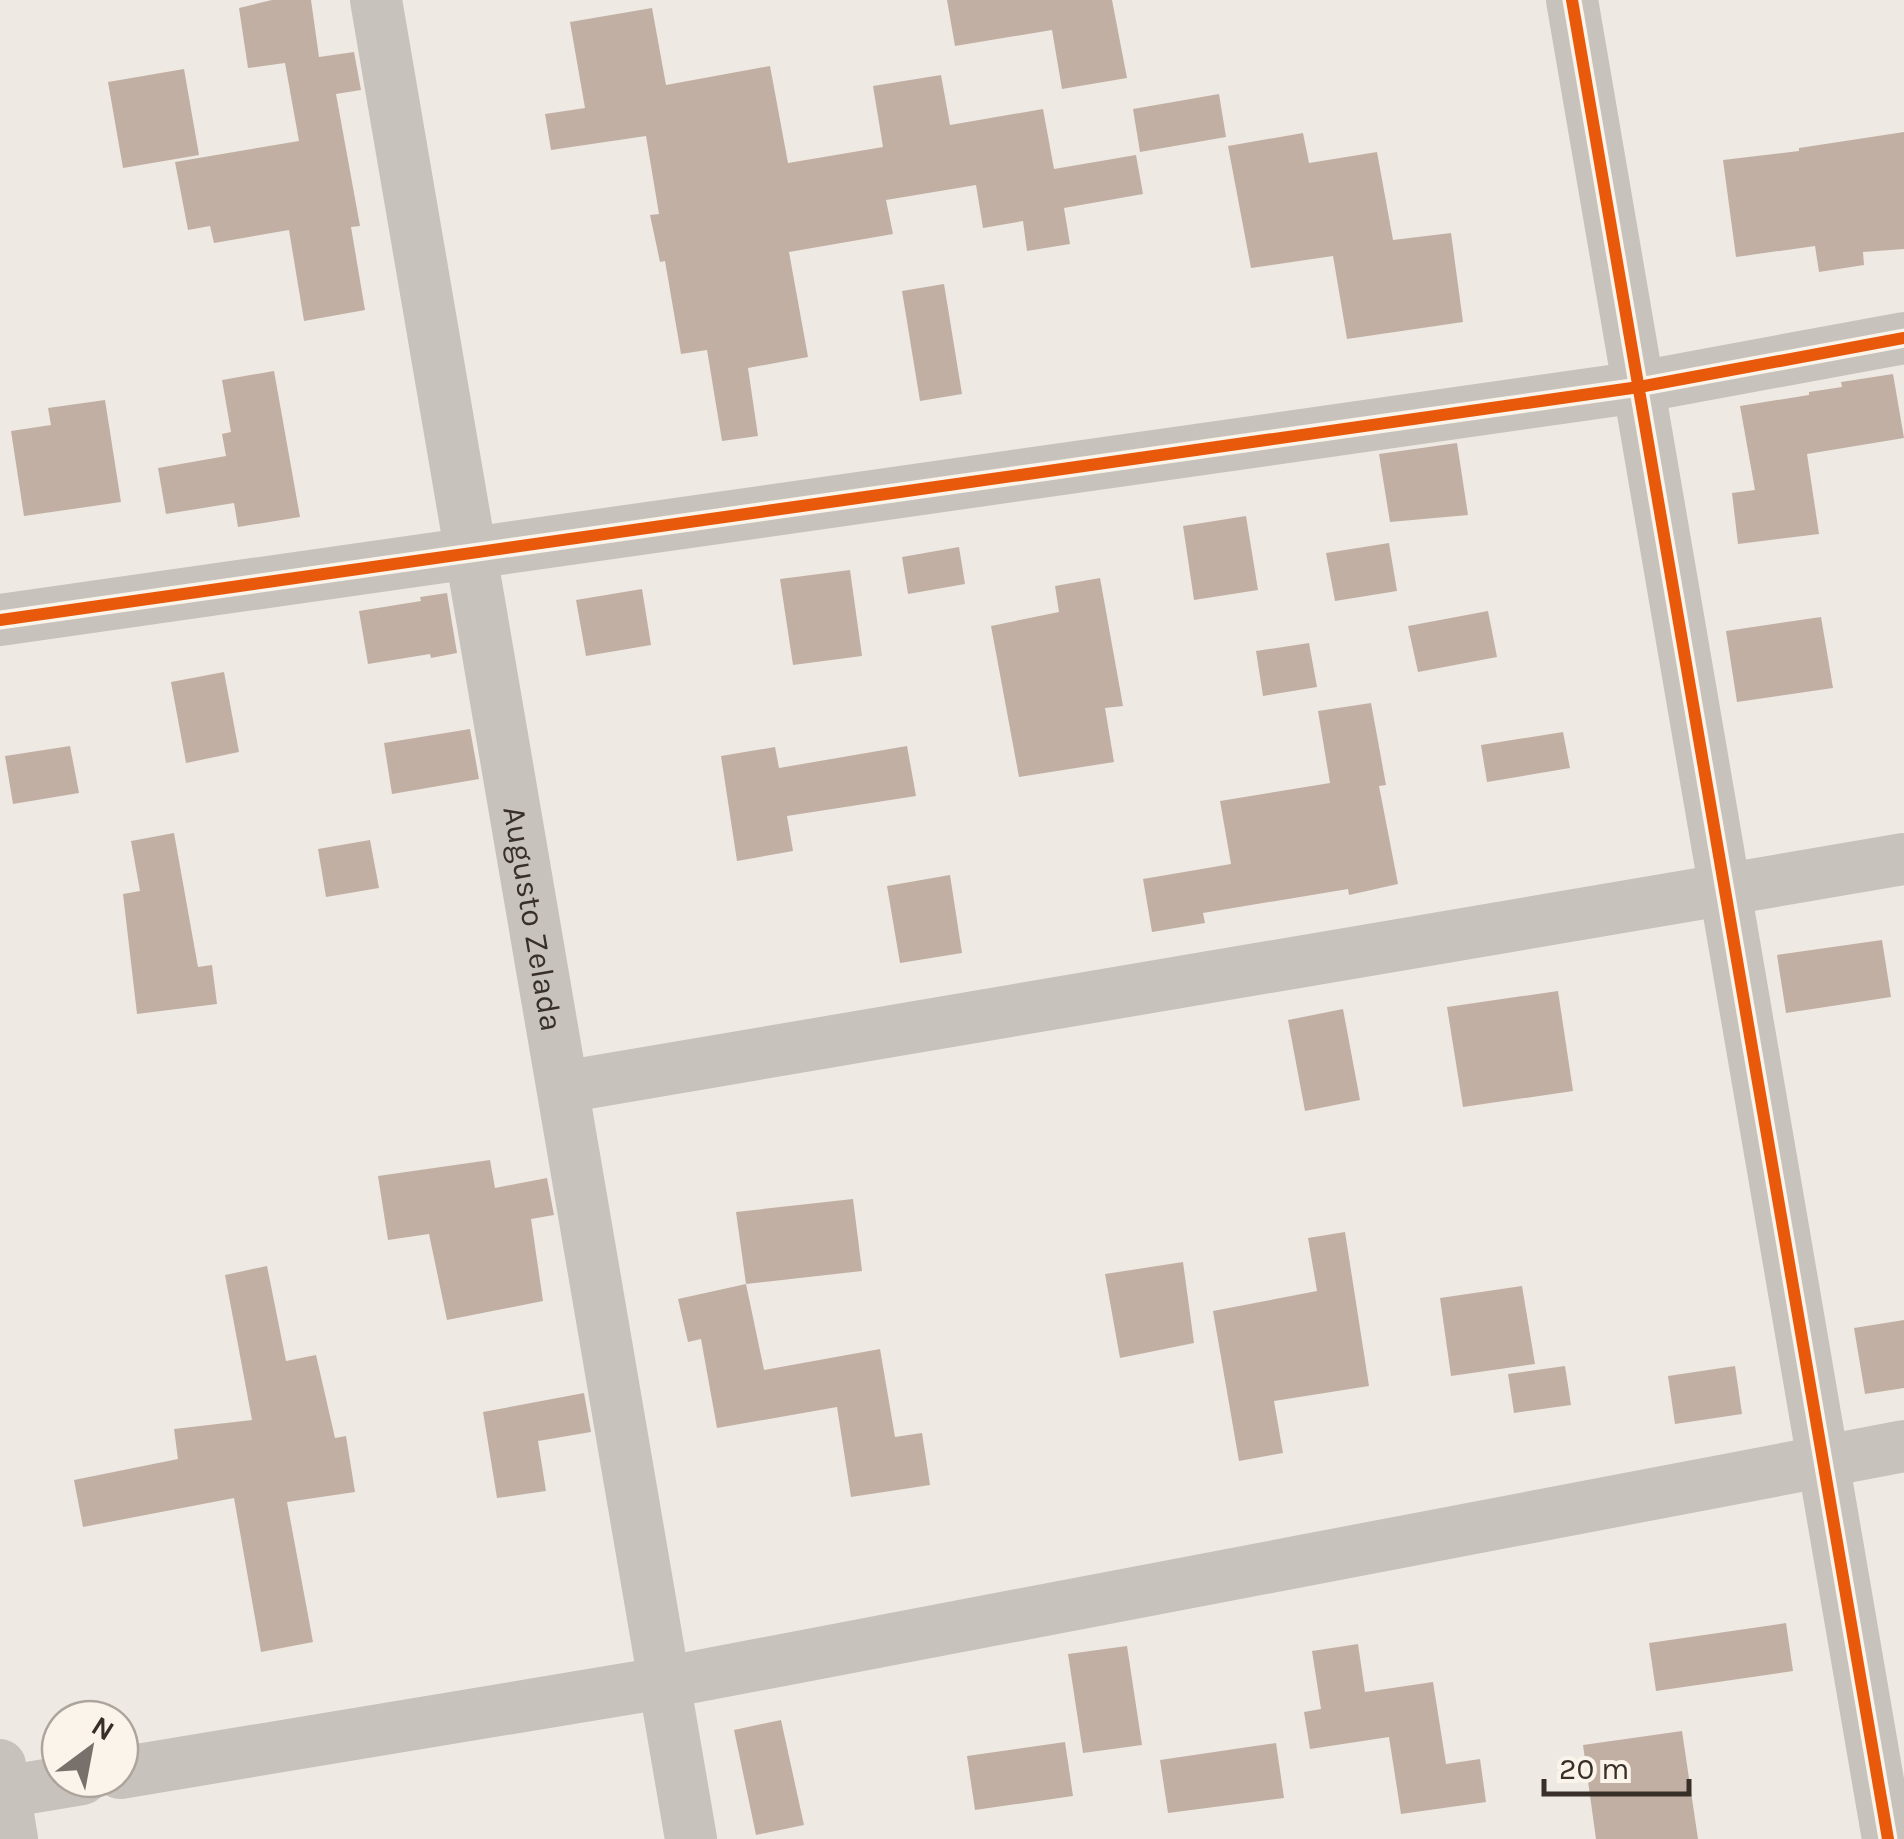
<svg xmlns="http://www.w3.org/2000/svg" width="1904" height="1839" font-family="Karla,sans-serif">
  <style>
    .building { fill: #c2afa4 }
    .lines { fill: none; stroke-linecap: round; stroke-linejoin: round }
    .minor { stroke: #c7c2bc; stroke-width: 52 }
    .cycleway-casing { stroke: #faf4eb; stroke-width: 19 }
    .cycleway { stroke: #e8590c; stroke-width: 12 }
    .labels { text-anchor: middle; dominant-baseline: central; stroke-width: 8; stroke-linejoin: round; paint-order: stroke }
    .street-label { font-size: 32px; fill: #392f29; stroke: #faf4eb }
  </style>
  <rect width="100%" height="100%" fill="#eeeae3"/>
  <path class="building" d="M 272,0 L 311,0 L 319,57 L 354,52 L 361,90 L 336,94 L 360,226 L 351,227 L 365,310 L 304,321 L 289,230 L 214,243 L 210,226 L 188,230 L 175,162 L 299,141 L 285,63 L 248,68 L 239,8 Z
    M 947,0 L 1112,0 L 1127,78 L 1062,89 L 1052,30 L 955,46 Z
    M 652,8 L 666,85 L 770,66 L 788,163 L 883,147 L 873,86 L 941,75 L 950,125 L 1043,109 L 1054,169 L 1136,155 L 1143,194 L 1064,208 L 1070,244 L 1027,251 L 1023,221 L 983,228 L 976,185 L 886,200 L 893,234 L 789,252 L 808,357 L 748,368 L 758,436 L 722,441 L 707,350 L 681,354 L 665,261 L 660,262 L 650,215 L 659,214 L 646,136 L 551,150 L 545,114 L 585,108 L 570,22 Z
    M 184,69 L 199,155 L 123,168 L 108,82 Z
    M 1219,94 L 1226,137 L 1140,152 L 1133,109 Z
    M 1904,132 L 1904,249 L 1863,252 L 1864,265 L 1819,272 L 1815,246 L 1736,257 L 1723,160 L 1799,151 L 1799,148 Z
    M 1303,133 L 1309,163 L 1377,152 L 1393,240 L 1451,233 L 1463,322 L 1347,339 L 1333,256 L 1251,268 L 1228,146 Z
    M 944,284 L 962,394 L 920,401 L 902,291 Z
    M 274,371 L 300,517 L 238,527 L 234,503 L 166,514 L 158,468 L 226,456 L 222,434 L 231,432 L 222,380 Z
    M 1893,374 L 1904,438 L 1807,454 L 1819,534 L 1738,544 L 1732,493 L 1755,490 L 1740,406 L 1809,395 L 1809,392 L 1842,387 L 1841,382 Z
    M 105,400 L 121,502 L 24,516 L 11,431 L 51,425 L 48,408 Z
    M 1457,443 L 1468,515 L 1390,522 L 1379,454 Z
    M 1246,516 L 1258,590 L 1194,600 L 1183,526 Z
    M 1389,543 L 1397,591 L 1335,601 L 1326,553 Z
    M 959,547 L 965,584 L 908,594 L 902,557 Z
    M 850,570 L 862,656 L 793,665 L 780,579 Z
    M 1100,578 L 1123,706 L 1105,708 L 1114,762 L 1019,777 L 991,626 L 1059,612 L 1055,586 Z
    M 642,589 L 651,645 L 586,656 L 576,600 Z
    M 447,593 L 457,653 L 431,658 L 430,654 L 368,664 L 359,611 L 421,601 L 420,597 Z
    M 1488,611 L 1497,657 L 1418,672 L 1408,626 Z
    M 1821,617 L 1833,688 L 1737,702 L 1726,631 Z
    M 1309,643 L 1317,687 L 1263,696 L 1256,651 Z
    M 224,672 L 239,752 L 186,763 L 171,682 Z
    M 1371,703 L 1386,785 L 1379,786 L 1398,884 L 1349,895 L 1348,889 L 1203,913 L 1205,923 L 1152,932 L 1143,879 L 1231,864 L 1220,801 L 1330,783 L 1318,711 Z
    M 470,729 L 479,779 L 392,794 L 384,743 Z
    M 1563,732 L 1570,768 L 1487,782 L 1481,745 Z
    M 70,746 L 79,793 L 13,804 L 5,756 Z
    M 907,746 L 916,796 L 787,816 L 793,851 L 737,861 L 721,756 L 775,747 L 779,768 Z
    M 174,833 L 198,967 L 212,965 L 217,1004 L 137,1014 L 123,894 L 140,891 L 131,841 Z
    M 370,840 L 379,888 L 326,897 L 318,849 Z
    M 950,875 L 962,953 L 900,963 L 887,886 Z
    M 1882,940 L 1891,997 L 1786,1013 L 1777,955 Z
    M 1558,991 L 1573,1091 L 1463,1107 L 1447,1007 Z
    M 1343,1009 L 1360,1100 L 1305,1111 L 1288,1020 Z
    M 490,1160 L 495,1188 L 547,1178 L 554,1215 L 531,1219 L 543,1301 L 447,1320 L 429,1234 L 388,1240 L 378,1176 Z
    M 853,1199 L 862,1271 L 746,1284 L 736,1212 Z
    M 1345,1232 L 1369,1386 L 1274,1401 L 1283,1453 L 1239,1461 L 1213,1311 L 1317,1291 L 1308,1238 Z
    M 1183,1262 L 1194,1343 L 1120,1358 L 1105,1274 Z
    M 267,1266 L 286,1361 L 316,1355 L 335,1438 L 346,1436 L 355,1492 L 287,1502 L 313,1642 L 261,1652 L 234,1498 L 83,1527 L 74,1480 L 178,1459 L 174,1429 L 252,1420 L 225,1275 Z
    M 746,1284 L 764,1370 L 880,1349 L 895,1437 L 922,1433 L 930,1485 L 851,1497 L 837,1407 L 717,1428 L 701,1339 L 688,1342 L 678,1299 Z
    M 1522,1286 L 1535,1364 L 1451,1376 L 1440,1298 Z
    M 1904,1320 L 1904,1388 L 1865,1394 L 1854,1328 Z
    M 1565,1366 L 1571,1405 L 1514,1413 L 1508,1374 Z
    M 1735,1366 L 1742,1414 L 1675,1424 L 1668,1376 Z
    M 584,1393 L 591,1432 L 538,1441 L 546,1491 L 497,1498 L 483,1412 Z
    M 1786,1623 L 1793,1671 L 1656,1691 L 1649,1643 Z
    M 1358,1644 L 1365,1692 L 1433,1682 L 1446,1764 L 1480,1759 L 1486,1802 L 1401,1814 L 1389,1737 L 1310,1749 L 1304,1712 L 1321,1709 L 1312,1651 Z
    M 1127,1646 L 1142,1745 L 1083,1753 L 1068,1654 Z
    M 781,1720 L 804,1825 L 756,1835 L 734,1730 Z
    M 1682,1731 L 1698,1839 L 1596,1839 L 1583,1745 Z
    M 1065,1742 L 1073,1796 L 975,1810 L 967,1756 Z
    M 1276,1743 L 1284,1798 L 1168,1813 L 1160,1760 Z"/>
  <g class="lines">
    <g class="minor">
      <path id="s1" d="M 376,0 L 691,1839"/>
      <path d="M 1572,0 C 1678,613 1778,1227 1888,1839"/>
      <path d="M 0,620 L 1639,387 L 1904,338"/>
      <path d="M 563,1087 L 1904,859"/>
      <path d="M 0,1765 L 12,1839"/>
      <path d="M 120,1773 L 662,1683 L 1904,1446"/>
      <path d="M 4,1792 L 82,1779"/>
    </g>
    <g class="cycleway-casing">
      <path id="cycleway" d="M 1572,0 C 1678,613 1778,1227 1888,1839
        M 0,620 L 1639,387 L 1904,338"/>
    </g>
    <use href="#cycleway" class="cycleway"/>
  </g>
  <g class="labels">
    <g class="street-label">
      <text stroke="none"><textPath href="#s1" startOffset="932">Augusto Zelada</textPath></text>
    </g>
  </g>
  <g transform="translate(90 1749) rotate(32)"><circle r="48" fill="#faf4eb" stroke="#ada59d" stroke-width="2.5"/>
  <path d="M0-8L18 38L0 25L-18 38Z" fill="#78706a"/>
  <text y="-15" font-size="28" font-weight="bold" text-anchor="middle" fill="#392f29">N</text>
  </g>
  <path d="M1544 1779v15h145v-15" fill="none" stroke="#392f29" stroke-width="5"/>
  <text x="1559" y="1779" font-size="30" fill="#392f29" stroke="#faf4eb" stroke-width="8" paint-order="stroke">20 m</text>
</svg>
